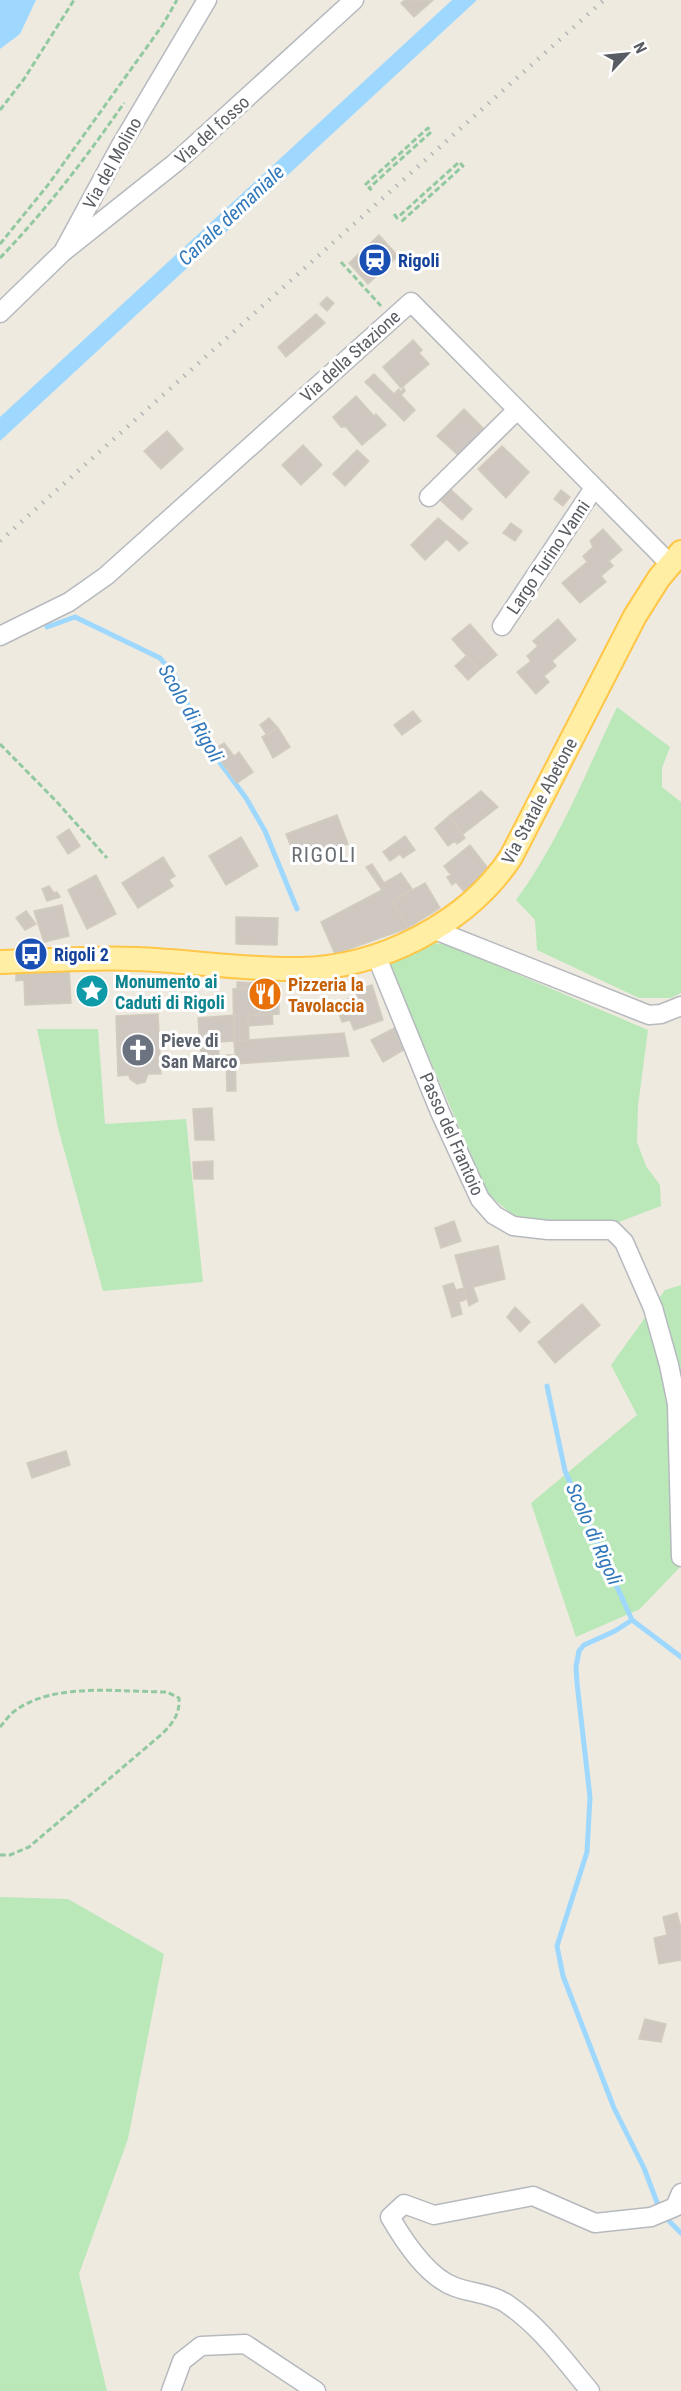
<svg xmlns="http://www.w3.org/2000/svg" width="681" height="2391" font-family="'Roboto Condensed',sans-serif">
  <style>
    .green { fill: #bae8b9 }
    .water { fill: #9ed8ff }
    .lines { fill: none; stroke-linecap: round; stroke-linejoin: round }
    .stream { stroke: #9ed8ff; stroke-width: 5 }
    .building { fill: #cec8c1; stroke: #d3ccbe; stroke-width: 1.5 }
    .minor-casing { stroke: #b6b9be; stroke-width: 21 }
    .major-casing { stroke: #ffc647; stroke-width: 26 }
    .path { stroke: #92c9a0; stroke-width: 3; stroke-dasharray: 6 3; stroke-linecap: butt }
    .minor { stroke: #fff; stroke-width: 18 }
    .major { stroke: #ffeea3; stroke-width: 22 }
    .rail { stroke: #b4b5b6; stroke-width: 4.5; stroke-dasharray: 1.5 8; stroke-linecap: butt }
    .labels { text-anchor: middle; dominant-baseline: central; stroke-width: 6; stroke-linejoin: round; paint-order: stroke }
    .street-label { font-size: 18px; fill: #595d63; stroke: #fff }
    .transit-label { font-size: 18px; font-weight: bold; fill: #164399; stroke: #fff; text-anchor: start }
    .culture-label { font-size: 18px; font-weight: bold; fill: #0d838f; stroke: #fff; text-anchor: start }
    .food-label { font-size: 18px; font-weight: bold; fill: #c56008; stroke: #fff; text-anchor: start }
    .worship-label { font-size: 18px; font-weight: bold; fill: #5b616d; stroke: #fff; text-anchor: start }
    .water-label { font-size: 20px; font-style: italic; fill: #3178bb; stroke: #fff }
    .quarter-label { font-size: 21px; letter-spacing: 1.5px; fill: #6a6f75; stroke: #fff }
  </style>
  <rect width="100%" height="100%" fill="#eeeae0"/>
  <path class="green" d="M 617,707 L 670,747 L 662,768 L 662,787 L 681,802 L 681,993 L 671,998 L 639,998 L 537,950 L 535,920 L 516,900 C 559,842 586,772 617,707 Z
    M 435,943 L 449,945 L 648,1030 L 638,1106 L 637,1142 L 646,1166 L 660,1185 L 661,1206 L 616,1223 L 594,1220 L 521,1222 L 488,1194 L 389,965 Z
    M 37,1029 L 98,1029 L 105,1124 L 186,1119 L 203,1282 L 103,1291 L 58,1128 Z
    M 681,1285 L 681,1566 L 640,1609 L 576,1637 L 531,1503 L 637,1415 L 611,1365 L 665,1290 Z
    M 0,1897 L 68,1899 L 164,1954 L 128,2139 L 79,2274 L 107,2391 L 0,2391 Z"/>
  <path class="water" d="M 0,0 L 36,0 L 20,34 L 0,49 Z
    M 452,0 L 477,0 L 0,441 L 0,417 Z"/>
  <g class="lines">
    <path class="stream" d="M 47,627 L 75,617 L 160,658 L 175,676 L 204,741 L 246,798 L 265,831 L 297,909
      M 547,1386 L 565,1471 L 632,1620 L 681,1657
      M 632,1620 L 615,1631 L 584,1645 L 579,1651 L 576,1667 L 577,1683 L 590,1797 L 587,1852 L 557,1946 L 563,1976 L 614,2108 L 644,2168 L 661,2213 L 681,2233"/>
  </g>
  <path class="building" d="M 405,0 L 433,0 L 414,17 L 401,3 Z
    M 379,235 L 398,256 L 368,284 L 349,263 Z
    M 327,297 L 334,303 L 327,311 L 320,304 Z
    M 316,314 L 325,323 L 286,357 L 278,347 Z
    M 413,340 L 422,350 L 419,353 L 429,364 L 401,388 L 383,367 Z
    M 374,374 L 394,394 L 399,389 L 400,392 L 404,388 L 405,391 L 401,395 L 415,410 L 404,421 L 365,382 Z
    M 356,396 L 374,416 L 376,414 L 386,425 L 362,445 L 346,427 L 341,427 L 333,417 Z
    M 464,409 L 484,429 L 459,456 L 437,436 Z
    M 167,431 L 183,449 L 161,469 L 144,451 Z
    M 303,445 L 322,465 L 301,485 L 282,465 Z
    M 502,446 L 529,472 L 506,498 L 478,469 Z
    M 357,450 L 369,461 L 345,486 L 333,474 Z
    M 448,487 L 472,509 L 462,520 L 438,498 Z
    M 561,490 L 570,497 L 563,506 L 554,499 Z
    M 438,518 L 468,543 L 459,551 L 447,539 L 425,560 L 411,545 Z
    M 511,523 L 522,531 L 515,541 L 503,533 Z
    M 603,529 L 622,550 L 609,561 L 613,566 L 601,576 L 606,582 L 580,603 L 562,583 L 587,562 L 583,556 L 593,547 L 590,541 Z
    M 558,619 L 576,640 L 552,661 L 556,666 L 544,676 L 549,682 L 536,694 L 517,672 L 531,661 L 527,656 L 538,646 L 533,641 Z
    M 470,624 L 497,655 L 479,670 L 452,639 Z
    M 467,655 L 479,670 L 468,680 L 455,666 Z
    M 413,711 L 421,721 L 402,735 L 394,725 Z
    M 269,718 L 278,728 L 267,735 L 260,725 Z
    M 278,728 L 290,747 L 273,758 L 262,737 Z
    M 224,743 L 234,756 L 239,752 L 253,772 L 237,783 L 213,750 Z
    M 481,791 L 498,807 L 463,834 L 449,816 Z
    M 337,815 L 348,844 L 297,863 L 286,834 Z
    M 449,816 L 465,838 L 457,844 L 455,841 L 448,846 L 435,828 Z
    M 69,829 L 80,846 L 68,854 L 57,837 Z
    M 405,836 L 415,850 L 403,858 L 400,854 L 390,861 L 383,852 Z
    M 241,837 L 258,866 L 226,885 L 209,856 Z
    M 470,845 L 490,871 L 464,892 L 456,882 L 452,885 L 447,877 L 451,875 L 444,866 Z
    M 163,857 L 175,876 L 169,880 L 173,886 L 138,908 L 122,883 Z
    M 372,864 L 384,883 L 401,873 L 412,889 L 393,901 L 408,928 L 335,954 L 321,922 L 382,890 L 366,867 Z
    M 96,875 L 116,914 L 87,929 L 68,890 Z
    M 425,883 L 440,908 L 408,928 L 393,901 Z
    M 49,886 L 54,893 L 57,892 L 60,897 L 47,901 L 42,889 Z
    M 62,905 L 69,936 L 44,942 L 34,911 Z
    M 26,911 L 36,924 L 25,930 L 16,918 Z
    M 236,917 L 278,918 L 277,945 L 236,944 Z
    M 69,968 L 71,1003 L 25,1005 L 24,980 L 16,981 L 16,971 Z
    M 237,982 L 279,984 L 279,1014 L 260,1015 L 258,988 L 237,989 Z
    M 372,985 L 383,1020 L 354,1030 L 350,1020 L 342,1022 L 335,1003 L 357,996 L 356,990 Z
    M 258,988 L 260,1015 L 248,1016 L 249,1040 L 234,1041 L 233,989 Z
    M 158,1014 L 161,1074 L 148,1074 L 145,1082 L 137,1084 L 130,1079 L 129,1075 L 118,1076 L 116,1016 Z
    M 272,1014 L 273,1024 L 248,1026 L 248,1016 Z
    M 235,1015 L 234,1041 L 218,1042 L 219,1056 L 201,1057 L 198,1018 Z
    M 398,1026 L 407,1048 L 383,1062 L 371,1040 Z
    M 344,1033 L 349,1056 L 236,1064 L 234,1041 Z
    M 226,1055 L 235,1055 L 236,1091 L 227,1091 Z
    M 212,1108 L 214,1140 L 195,1140 L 193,1109 Z
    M 213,1161 L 213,1179 L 194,1179 L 193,1162 Z
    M 454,1221 L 461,1241 L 441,1248 L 435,1228 Z
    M 498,1246 L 505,1279 L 473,1287 L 478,1301 L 469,1306 L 455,1255 Z
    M 453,1283 L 456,1290 L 464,1288 L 467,1299 L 459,1302 L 462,1314 L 452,1317 L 443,1286 Z
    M 582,1304 L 600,1325 L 555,1363 L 538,1342 Z
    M 515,1307 L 530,1322 L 520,1332 L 507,1317 Z
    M 66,1451 L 70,1465 L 32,1478 L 27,1463 Z
    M 677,1913 L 681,1928 L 681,1960 L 659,1964 L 654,1938 L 667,1935 L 663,1917 Z
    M 645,2019 L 666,2024 L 661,2042 L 639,2039 Z"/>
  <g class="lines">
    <g class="minor-casing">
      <path id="minor" d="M 63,252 L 175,163 L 354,0
        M 0,313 L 63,252 L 121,145 L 207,0
        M 429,497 L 517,410
        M 502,626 L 594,488
        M 0,636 L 69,602 L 106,576 L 411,302 L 670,564
        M 435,930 L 649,1015 L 661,1014 L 681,1006
        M 376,955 L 440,1112 L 480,1199 L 494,1215 L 513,1226 L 548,1230 L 612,1230 L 624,1242 L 653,1308 L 669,1365 L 677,1404 L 681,1557
        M 171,2391 L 182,2361 L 201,2346 L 245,2344 L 316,2391
        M 590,2391 C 564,2360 541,2327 507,2304 C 493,2294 471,2293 455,2287 C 427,2277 404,2241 390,2217 L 404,2204 L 434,2215 L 533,2196 L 595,2223 L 651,2217 L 675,2207 L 681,2193"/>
    </g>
    <g class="major-casing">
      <path id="major" d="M 0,962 C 45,961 91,957 136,959 C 191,961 244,970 299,969 C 379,968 467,924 511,857 L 635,616 L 659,578 L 681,552"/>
    </g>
    <path class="path" d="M 0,110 L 24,79 L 74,0
      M 365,185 L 428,128 L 431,132 L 369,188 L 374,192
      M 394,214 L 397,218 L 459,162 L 463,166 L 401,222
      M 0,244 L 48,185 L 162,26 L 177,0
      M 0,258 C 46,210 86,158 124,103
      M 341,262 L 381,306
      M 0,744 L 56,801 L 107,858
      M 0,1727 C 5,1721 10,1714 16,1710 C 55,1682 122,1692 167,1692 L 179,1698 C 180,1714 173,1723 162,1734 L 29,1847 L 10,1855 L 0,1855"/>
    <use href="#minor" class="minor"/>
    <use href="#major" class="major"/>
    <path class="rail" d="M 0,541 L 604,0"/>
  </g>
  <defs>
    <g id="station-disc" transform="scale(1.725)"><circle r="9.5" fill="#1a4fb4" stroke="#fff"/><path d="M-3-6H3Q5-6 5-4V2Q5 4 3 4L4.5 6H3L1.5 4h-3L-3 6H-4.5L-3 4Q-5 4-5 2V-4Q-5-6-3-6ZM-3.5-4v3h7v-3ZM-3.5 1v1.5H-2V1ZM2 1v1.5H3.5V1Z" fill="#fff"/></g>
    <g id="bus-disc" transform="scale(1.725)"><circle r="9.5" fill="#1a4fb4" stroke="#fff"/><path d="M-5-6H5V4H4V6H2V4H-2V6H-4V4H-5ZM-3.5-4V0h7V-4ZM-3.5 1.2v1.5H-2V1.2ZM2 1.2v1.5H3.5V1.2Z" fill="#fff"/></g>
    <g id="sight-disc" transform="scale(1.725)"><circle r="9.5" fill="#0f9aa8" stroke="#fff"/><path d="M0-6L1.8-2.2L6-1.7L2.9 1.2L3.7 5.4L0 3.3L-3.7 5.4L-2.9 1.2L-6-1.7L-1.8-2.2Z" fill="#fff"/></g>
    <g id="restaurant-disc" transform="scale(1.725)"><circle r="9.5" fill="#e8710a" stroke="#fff"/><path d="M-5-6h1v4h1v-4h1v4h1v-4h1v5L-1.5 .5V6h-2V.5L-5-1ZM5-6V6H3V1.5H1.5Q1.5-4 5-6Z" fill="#fff"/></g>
    <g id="church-disc" transform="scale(1.725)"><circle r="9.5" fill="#6b7280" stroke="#fff"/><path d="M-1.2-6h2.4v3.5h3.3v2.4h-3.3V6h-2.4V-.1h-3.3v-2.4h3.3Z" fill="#fff"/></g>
  </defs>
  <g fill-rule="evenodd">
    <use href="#station-disc" x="375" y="260"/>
    <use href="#bus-disc" x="31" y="954"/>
    <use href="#sight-disc" x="92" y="991"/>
    <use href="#restaurant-disc" x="265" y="994"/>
    <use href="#church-disc" x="138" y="1050"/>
  </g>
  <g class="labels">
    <g class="street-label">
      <text transform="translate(212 130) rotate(-42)">Via del fosso</text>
      <text transform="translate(112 163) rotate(-61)">Via del Molino</text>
      <text transform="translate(350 356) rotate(-42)">Via della Stazione</text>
      <text transform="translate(548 557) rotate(-56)">Largo Turino Vanni</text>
      <text transform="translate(539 801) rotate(-62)">Via Statale Abetone</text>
      <text transform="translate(452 1134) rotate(66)">Passo del Frantoio</text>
    </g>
    <g class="transit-label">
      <text x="398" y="260">Rigoli</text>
      <text x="54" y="954">Rigoli 2</text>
    </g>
    <g class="culture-label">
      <text x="115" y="981">Monumento ai<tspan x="115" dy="21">Caduti di Rigoli</tspan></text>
    </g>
    <g class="food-label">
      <text x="288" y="984">Pizzeria la<tspan x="288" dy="21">Tavolaccia</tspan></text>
    </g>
    <g class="worship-label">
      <text x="161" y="1040">Pieve di<tspan x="161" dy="21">San Marco</tspan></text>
    </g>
    <g class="water-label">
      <text transform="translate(231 215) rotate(-43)">Canale demaniale</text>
      <text transform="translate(191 713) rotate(60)">Scolo di Rigoli</text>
      <text transform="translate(594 1534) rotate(66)">Scolo di Rigoli</text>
    </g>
    <g class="quarter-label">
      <text x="324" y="855">RIGOLI</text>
    </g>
  </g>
  <g transform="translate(627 54) rotate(64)" stroke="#ffffff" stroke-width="4.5" paint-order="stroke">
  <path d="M0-4.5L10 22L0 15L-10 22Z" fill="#595d63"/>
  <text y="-9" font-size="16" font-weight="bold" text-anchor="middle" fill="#595d63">N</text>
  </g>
</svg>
